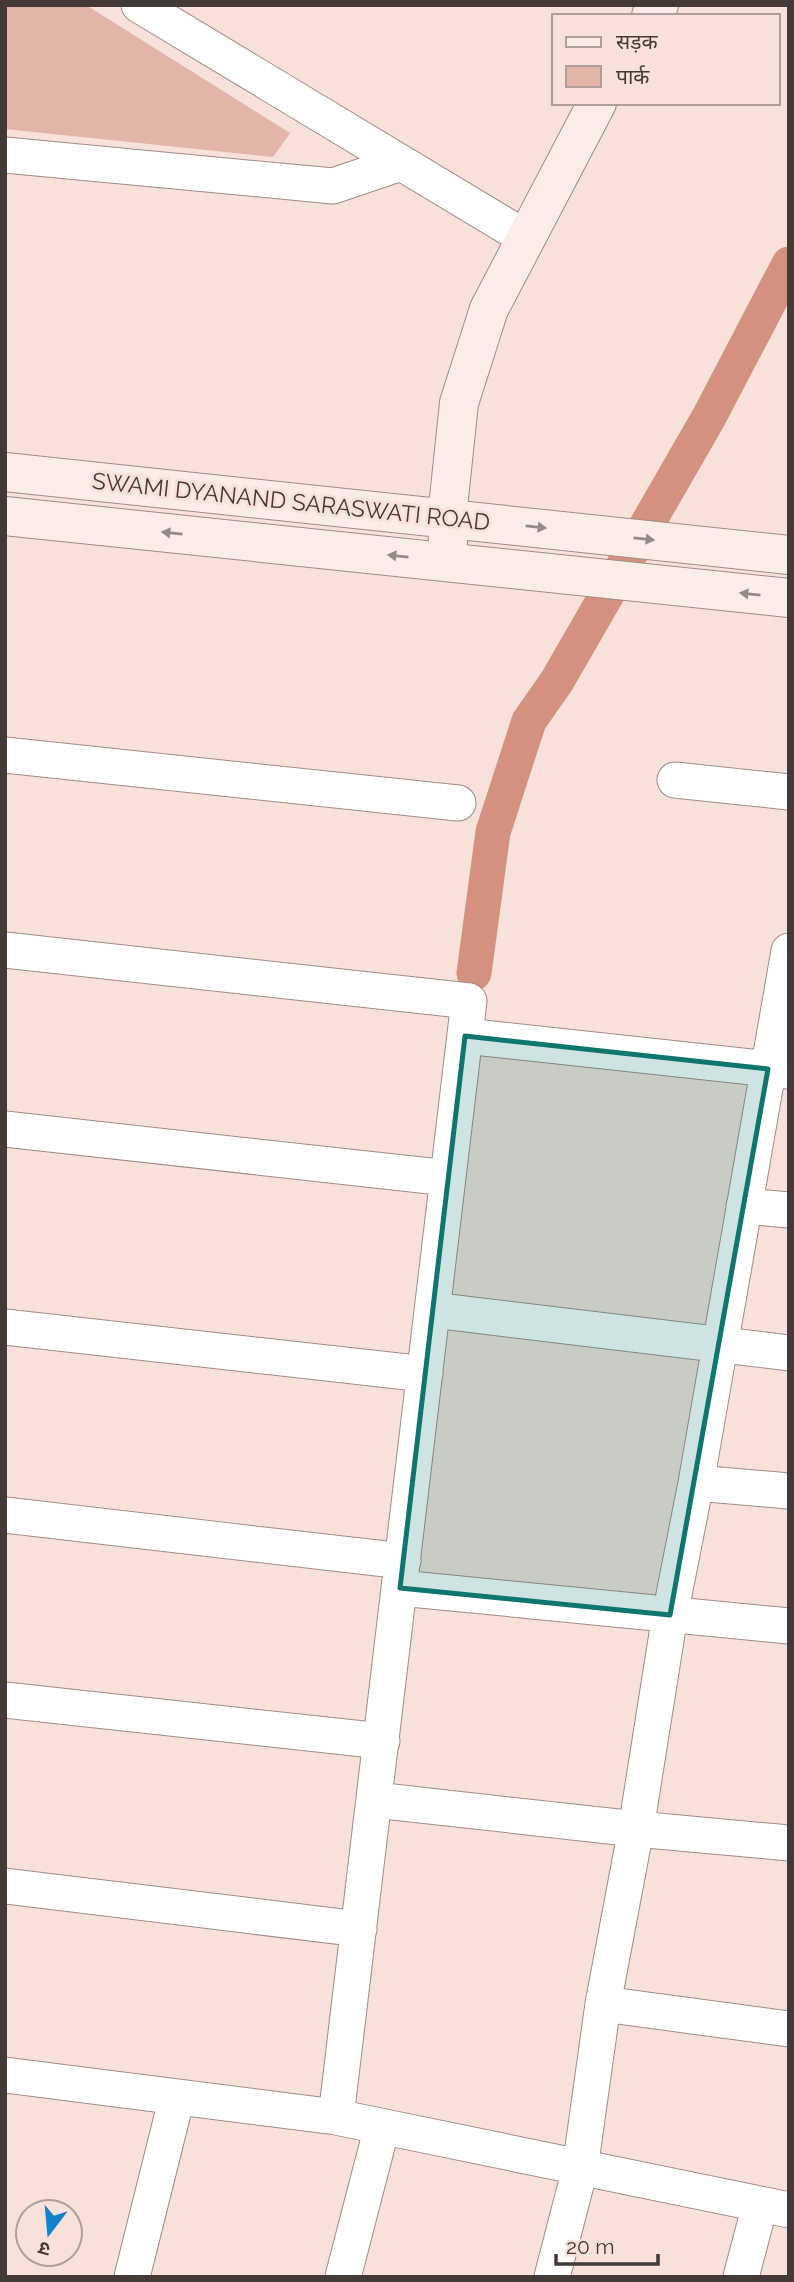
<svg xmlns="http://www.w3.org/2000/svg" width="794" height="2282" font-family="Raleway,'Noto Sans Devanagari',sans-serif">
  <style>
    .green { fill: #e3b5a9 }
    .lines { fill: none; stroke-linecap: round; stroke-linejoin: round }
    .canal { stroke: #d4917f; stroke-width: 35 }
    .street-casing { stroke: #a08b86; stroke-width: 37 }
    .secondary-casing { stroke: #a08b86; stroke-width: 40 }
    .street { stroke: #fff; stroke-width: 35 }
    .secondary { stroke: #fcece7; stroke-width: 38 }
    .oneway { fill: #968a87 }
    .marked { fill: #0f766e; fill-opacity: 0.2; stroke: #0f766e; stroke-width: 5; stroke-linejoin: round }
    .labels { text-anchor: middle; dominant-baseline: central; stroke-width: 6; stroke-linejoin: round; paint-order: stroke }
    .street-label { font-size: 23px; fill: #433a38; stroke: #f7e1da }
  </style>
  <rect width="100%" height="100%" fill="#f7e1da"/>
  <path class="green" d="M 5,5 L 86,5 L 290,133 L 273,157 L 5,129 Z"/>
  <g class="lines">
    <path class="canal" d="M 474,973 L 493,832 L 529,721 L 557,681 L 709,417 L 789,264"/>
    <g class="street-casing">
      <path id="street" d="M 139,5 L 526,238
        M 5,155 L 333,186 L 401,163
        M 5,755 L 458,803
        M 675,780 L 789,792
        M 5,950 L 469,1001 L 336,2117
        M 465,1036 L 789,1071
        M 5,1129 L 448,1178
        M 744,1206 L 789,1210
        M 433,1310 L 789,1353
        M 5,1327 L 425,1374
        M 696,1483 L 789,1491
        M 5,1515 L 403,1561
        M 400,1588 L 789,1626
        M 5,1700 L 382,1741
        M 375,1800 L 636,1829 L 789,1843
        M 5,1886 L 359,1929
        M 603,2004 L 789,2029
        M 5,2075 L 336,2117 L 789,2210
        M 132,2277 L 177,2097
        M 343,2277 L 382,2127
        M 552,2277 L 580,2169 L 603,2004 L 636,1829 L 670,1615 L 696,1483 L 789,951
        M 741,2277 L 760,2205"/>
    </g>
    <g class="secondary-casing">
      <path id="secondary" d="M 651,16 L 659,5
        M 5,472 L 789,555
        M 5,516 L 789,598
        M 448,542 L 447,517 L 459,403 L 489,309 L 597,103"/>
    </g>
    <use href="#street" class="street"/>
    <use href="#secondary" class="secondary"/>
  </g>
  <defs><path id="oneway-solid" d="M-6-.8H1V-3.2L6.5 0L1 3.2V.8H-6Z" transform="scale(1.75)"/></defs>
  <g class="oneway">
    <use href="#oneway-solid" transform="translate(536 527) rotate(6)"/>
    <use href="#oneway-solid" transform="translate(172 533) rotate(-174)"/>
    <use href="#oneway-solid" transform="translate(644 539) rotate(6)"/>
    <use href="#oneway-solid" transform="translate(398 556) rotate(-174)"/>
    <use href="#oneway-solid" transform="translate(750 594) rotate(-174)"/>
  </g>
  <path class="marked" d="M 465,1036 L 768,1069 L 670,1615 L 400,1588 Z"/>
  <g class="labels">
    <g class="street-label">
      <text transform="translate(291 501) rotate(6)">SWAMI DYANAND SARASWATI ROAD</text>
    </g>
  </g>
  <rect width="794" height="2282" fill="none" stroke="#433a38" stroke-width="14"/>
  <rect x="552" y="14" width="228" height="91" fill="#f7e1da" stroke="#af9e99" stroke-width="2"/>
  <rect x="566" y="37" width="35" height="10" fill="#fcece7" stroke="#af9e99" stroke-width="2"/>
  <text x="616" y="49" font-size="21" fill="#433a38">सड़क</text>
  <rect x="566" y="66" width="35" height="21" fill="#e3b5a9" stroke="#af9e99" stroke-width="2"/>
  <text x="616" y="84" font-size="21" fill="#433a38">पार्क</text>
  <g transform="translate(49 2233) rotate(196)"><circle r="33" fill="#f7e1da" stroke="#af9e99" stroke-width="2"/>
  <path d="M0-5L12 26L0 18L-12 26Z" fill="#1181cb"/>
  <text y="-10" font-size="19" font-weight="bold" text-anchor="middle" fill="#433a38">उ</text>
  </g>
  <path d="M556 2254v10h102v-10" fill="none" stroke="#433a38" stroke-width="3.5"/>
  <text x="566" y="2254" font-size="21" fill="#433a38" stroke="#f7e1da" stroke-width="5" paint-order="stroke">20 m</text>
</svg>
